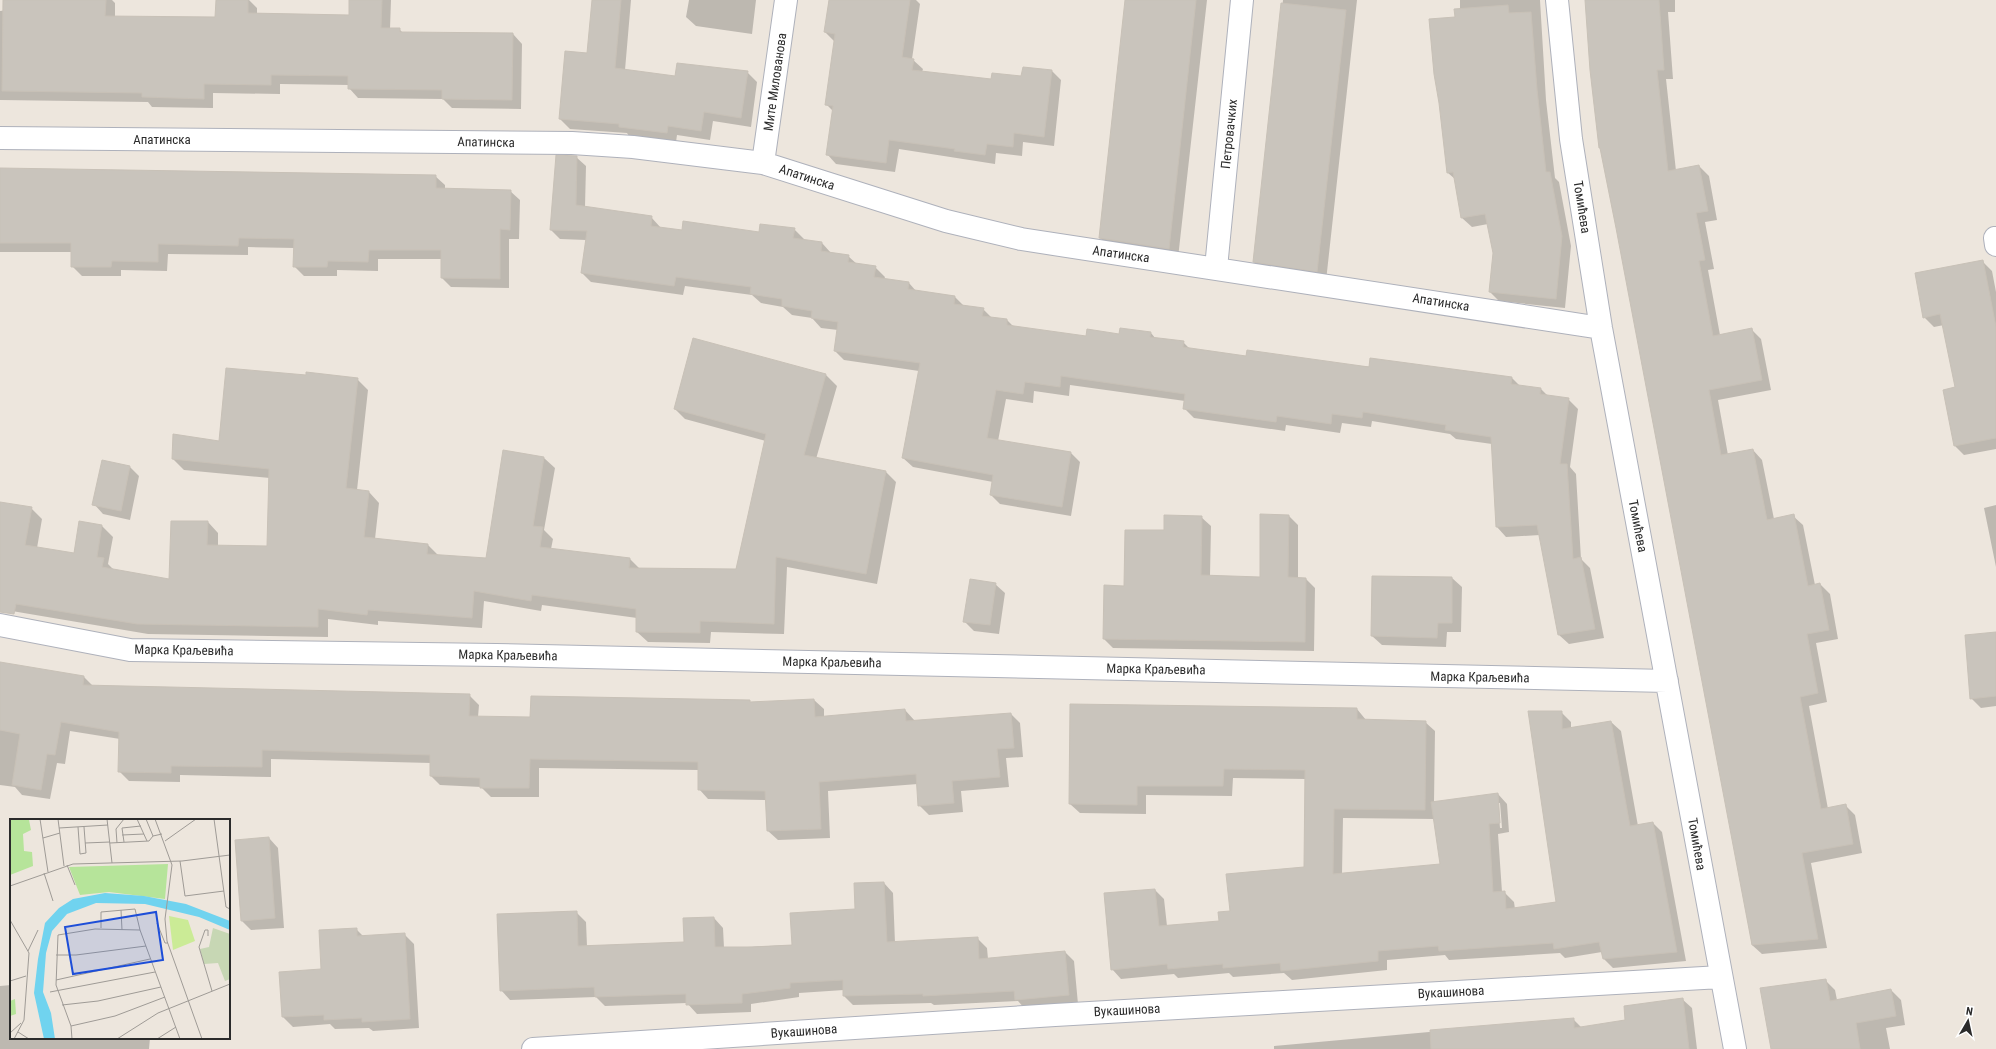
<svg xmlns="http://www.w3.org/2000/svg" width="1996" height="1049" font-family="'Roboto Condensed',sans-serif">
  <style>
    .shadow { fill: #0003; fill-rule: evenodd }
    .building { fill: #c9c4bc; stroke: #c8c1b7 }
    .lines { fill: none; stroke-linecap: round; stroke-linejoin: round }
    .minor-casing { stroke: #aeb1bb; stroke-width: 24 }
    .minor { stroke: #fff; stroke-width: 22 }
    .labels { text-anchor: middle; dominant-baseline: central; stroke-width: 4; stroke-linejoin: round; paint-order: stroke }
    .street-label { font-size: 13px; fill: #2b2b2b; stroke: #fff }
    .inset-road { fill: none; stroke: #9f9b96; stroke-width: 1 }
    .view { fill: #1d4ed8; fill-opacity: 0.15; stroke: #1d4ed8; stroke-width: 2 }
    .inset-edge { fill: none; stroke: #2b2b2b; stroke-width: 2 }
  </style>
  <rect width="100%" height="100%" fill="#ede6dd"/>
  <path class="shadow" d="M 77,0 L 112,0 L 115,3 L 115,17 L 216,18 L 217,0 L 249,0 L 257,8 L 257,14 L 350,16 L 350,0 L 391,0 L 390,29 L 399,29 L 403,33 L 513,34 L 522,44 L 521,109 L 452,108 L 443,99 L 358,98 L 349,88 L 349,85 L 280,84 L 280,94 L 213,93 L 213,108 L 152,107 L 148,102 L 0,100 L 0,11 Z
    M 593,0 L 631,0 L 625,70 L 676,78 L 747,72 L 757,82 L 751,127 L 713,121 L 710,140 L 677,135 L 676,142 L 629,136 L 627,133 L 570,129 L 560,119 L 588,55 Z
    M 689,0 L 756,0 L 752,34 L 696,26 L 686,17 Z
    M 829,0 L 916,0 L 920,4 L 912,59 L 923,69 L 922,72 L 992,80 L 1022,77 L 1051,70 L 1061,80 L 1054,146 L 1023,142 L 1022,156 L 996,153 L 995,164 L 899,149 L 895,172 L 836,164 L 827,154 L 833,111 L 826,104 L 835,42 L 825,32 Z
    M 1126,0 L 1207,0 L 1178,258 L 1110,248 L 1100,238 Z
    M 1283,0 L 1357,0 L 1326,281 L 1263,271 L 1254,262 Z
    M 1460,0 L 1540,0 L 1546,100 L 1555,178 L 1559,182 L 1571,246 L 1565,308 L 1499,301 L 1490,292 L 1494,253 L 1488,224 L 1472,227 L 1462,218 L 1455,179 L 1448,173 L 1456,18 L 1460,10 Z
    M 1586,0 L 1675,0 L 1675,12 L 1668,12 L 1673,79 L 1666,79 L 1676,171 L 1699,166 L 1709,176 L 1717,220 L 1705,222 L 1714,269 L 1708,270 L 1720,335 L 1751,329 L 1761,339 L 1771,390 L 1718,400 L 1728,455 L 1753,450 L 1762,460 L 1774,519 L 1793,516 L 1803,525 L 1815,585 L 1820,584 L 1830,594 L 1838,639 L 1816,643 L 1827,702 L 1809,706 L 1828,809 L 1845,805 L 1855,815 L 1862,853 L 1811,863 L 1827,948 L 1762,954 L 1752,945 Z
    M 576,157 L 586,166 L 585,207 L 651,217 L 661,228 L 683,231 L 760,233 L 794,229 L 804,239 L 803,241 L 822,243 L 831,253 L 848,256 L 858,265 L 875,267 L 885,277 L 884,280 L 909,283 L 916,291 L 954,296 L 964,306 L 983,309 L 992,318 L 1007,320 L 1014,327 L 1087,338 L 1151,333 L 1156,339 L 1183,342 L 1190,349 L 1247,357 L 1512,378 L 1520,386 L 1541,389 L 1548,396 L 1568,399 L 1578,409 L 1570,467 L 1576,474 L 1581,559 L 1590,568 L 1604,638 L 1569,644 L 1559,635 L 1540,535 L 1506,537 L 1497,527 L 1492,444 L 1456,439 L 1450,434 L 1372,421 L 1371,427 L 1342,423 L 1340,433 L 1286,425 L 1285,431 L 1194,418 L 1184,408 L 1185,401 L 1070,385 L 1069,396 L 1034,391 L 1033,403 L 1006,399 L 998,441 L 1070,452 L 1080,462 L 1071,516 L 1000,504 L 991,495 L 993,482 L 913,467 L 903,458 L 919,371 L 844,360 L 835,351 L 838,330 L 821,328 L 812,318 L 792,315 L 783,307 L 761,303 L 752,295 L 685,286 L 683,295 L 591,282 L 582,273 L 586,240 L 560,239 L 551,230 Z
    M 0,169 L 435,176 L 445,185 L 445,190 L 510,191 L 520,200 L 519,239 L 509,239 L 509,288 L 451,287 L 442,278 L 442,259 L 378,259 L 378,271 L 337,270 L 337,276 L 304,276 L 294,266 L 295,248 L 248,247 L 248,255 L 168,254 L 167,271 L 121,270 L 121,276 L 82,276 L 72,266 L 72,252 L 0,252 Z
    M 1982,261 L 1992,271 L 1996,292 L 1996,449 L 1964,455 L 1955,446 L 1956,388 L 1944,325 L 1934,327 L 1924,317 Z
    M 694,339 L 826,375 L 837,386 L 816,459 L 886,472 L 896,482 L 877,584 L 787,567 L 784,634 L 711,632 L 710,643 L 648,642 L 637,632 L 637,618 L 542,605 L 541,611 L 484,601 L 482,628 L 378,621 L 378,625 L 328,619 L 328,637 L 148,634 L 0,609 L 0,520 L 31,508 L 42,519 L 37,548 L 74,554 L 80,522 L 102,526 L 113,537 L 108,564 L 114,570 L 170,580 L 208,522 L 218,533 L 218,546 L 268,547 L 270,478 L 184,470 L 173,459 L 220,442 L 357,379 L 368,390 L 357,490 L 369,492 L 379,503 L 375,539 L 428,545 L 439,556 L 487,559 L 504,452 L 544,458 L 555,468 L 544,530 L 553,539 L 551,549 L 630,559 L 640,569 L 736,570 L 766,441 L 685,419 L 675,409 Z
    M 130,467 L 139,476 L 130,520 L 103,514 L 94,504 Z
    M 1996,505 L 1996,567 L 1984,508 Z
    M 1289,516 L 1298,525 L 1298,578 L 1306,579 L 1315,588 L 1314,651 L 1113,648 L 1104,639 L 1125,587 L 1165,531 L 1201,517 L 1211,526 L 1210,576 L 1261,578 Z
    M 1373,577 L 1452,578 L 1462,587 L 1461,632 L 1447,632 L 1446,647 L 1382,645 L 1372,636 Z
    M 995,584 L 1005,593 L 999,634 L 974,631 L 964,621 Z
    M 1996,633 L 1996,706 L 1981,708 L 1971,698 Z
    M 0,663 L 84,677 L 93,686 L 469,695 L 479,705 L 478,717 L 531,718 L 749,701 L 751,703 L 814,700 L 824,709 L 824,717 L 905,710 L 915,721 L 1011,714 L 1020,723 L 1023,757 L 1006,758 L 1009,787 L 961,791 L 963,812 L 929,815 L 919,805 L 918,784 L 828,791 L 830,838 L 778,840 L 768,831 L 767,800 L 708,799 L 699,789 L 699,770 L 539,768 L 539,797 L 491,797 L 481,787 L 440,785 L 431,776 L 431,763 L 271,759 L 271,777 L 180,775 L 180,782 L 129,781 L 119,771 L 120,739 L 70,731 L 65,764 L 57,763 L 50,799 L 22,795 L 15,787 L 0,785 Z
    M 1357,709 L 1366,720 L 1425,722 L 1435,731 L 1434,802 L 1498,794 L 1507,804 L 1509,832 L 1498,834 L 1502,892 L 1504,892 L 1514,902 L 1515,909 L 1557,902 L 1561,712 L 1571,722 L 1571,728 L 1611,722 L 1621,731 L 1638,826 L 1653,823 L 1662,832 L 1686,961 L 1613,968 L 1603,958 L 1602,952 L 1565,958 L 1560,953 L 1449,960 L 1445,955 L 1387,960 L 1387,970 L 1292,980 L 1284,973 L 1233,977 L 1229,973 L 1178,978 L 1174,974 L 1121,979 L 1112,969 L 1155,890 L 1164,899 L 1167,926 L 1220,922 L 1231,912 L 1305,868 L 1306,779 L 1233,778 L 1232,796 L 1146,795 L 1146,814 L 1080,813 L 1070,804 ZM 1498,803 L 1500,803 L 1502,828 L 1500,828 ZM 1343,818 L 1435,819 L 1441,865 L 1342,874 Z
    M 269,838 L 278,848 L 284,928 L 251,930 L 242,921 Z
    M 884,883 L 893,893 L 895,943 L 977,938 L 987,948 L 988,959 L 1065,952 L 1074,961 L 1078,1004 L 1025,1009 L 1018,1001 L 934,1005 L 931,1003 L 853,1005 L 844,996 L 844,990 L 799,993 L 799,997 L 751,1004 L 751,1012 L 697,1014 L 687,1003 L 605,1006 L 596,997 L 510,1000 L 501,990 L 576,912 L 586,922 L 587,946 L 685,943 L 714,918 L 723,928 L 724,948 L 793,945 L 856,910 Z
    M 356,929 L 364,937 L 404,934 L 414,944 L 419,1028 L 373,1031 L 369,1028 L 335,1029 L 330,1024 L 293,1027 L 283,1017 L 280,973 L 322,970 Z
    M 1825,980 L 1835,990 L 1837,1000 L 1891,990 L 1901,1000 L 1905,1025 L 1886,1028 L 1890,1049 L 1772,1049 Z
    M 11,985 L 11,1038 L 150,1038 L 149,1049 L 0,1049 L 0,986 Z
    M 1682,999 L 1692,1008 L 1697,1049 L 1274,1049 L 1274,1046 L 1573,1019 L 1582,1028 L 1627,1021 Z"/>
  <path class="building" d="M 3,0 L 106,0 L 105,16 L 215,17 L 216,0 L 248,0 L 248,13 L 349,15 L 349,0 L 382,0 L 381,28 L 400,28 L 400,32 L 513,33 L 512,100 L 442,99 L 442,90 L 348,89 L 348,76 L 271,75 L 271,85 L 204,84 L 204,99 L 142,97 L 142,93 L 2,91 Z
    M 592,0 L 621,0 L 615,68 L 675,76 L 677,63 L 748,71 L 741,118 L 704,112 L 701,131 L 668,126 L 667,133 L 619,127 L 619,124 L 559,119 L 565,51 L 587,53 Z
    M 829,0 L 910,0 L 902,57 L 914,59 L 912,70 L 991,79 L 992,73 L 1021,76 L 1023,67 L 1052,70 L 1044,137 L 1014,133 L 1013,147 L 987,144 L 985,155 L 954,151 L 955,149 L 889,140 L 886,163 L 826,155 L 833,106 L 825,105 L 835,34 L 824,32 Z
    M 1125,0 L 1196,0 L 1169,249 L 1099,238 Z
    M 1585,0 L 1659,0 L 1664,70 L 1657,70 L 1668,171 L 1699,165 L 1708,211 L 1696,213 L 1705,260 L 1699,261 L 1713,336 L 1752,328 L 1762,380 L 1709,390 L 1721,455 L 1753,449 L 1767,520 L 1794,514 L 1808,586 L 1820,583 L 1829,630 L 1807,634 L 1818,693 L 1800,697 L 1821,809 L 1846,804 L 1853,844 L 1802,853 L 1818,939 L 1752,945 L 1616,228 L 1600,148 L 1599,148 L 1590,70 Z
    M 1281,3 L 1346,10 L 1317,272 L 1253,262 Z
    M 1508,5 L 1509,13 L 1531,12 L 1537,89 L 1546,172 L 1550,172 L 1562,236 L 1556,299 L 1489,292 L 1493,253 L 1485,214 L 1461,218 L 1453,172 L 1447,173 L 1439,103 L 1434,74 L 1429,19 L 1455,17 L 1454,9 Z
    M 556,155 L 577,156 L 576,205 L 652,216 L 651,226 L 682,230 L 683,221 L 759,232 L 760,224 L 795,228 L 793,238 L 822,242 L 821,251 L 849,255 L 848,262 L 876,266 L 874,277 L 909,282 L 908,289 L 955,296 L 954,304 L 984,308 L 982,316 L 1007,319 L 1007,325 L 1086,336 L 1087,329 L 1119,334 L 1120,328 L 1151,332 L 1150,337 L 1184,341 L 1183,347 L 1246,356 L 1247,350 L 1369,367 L 1370,358 L 1512,377 L 1511,384 L 1541,388 L 1540,394 L 1569,398 L 1560,464 L 1567,464 L 1573,559 L 1581,557 L 1595,629 L 1558,635 L 1537,525 L 1496,527 L 1491,437 L 1445,430 L 1446,425 L 1363,412 L 1362,418 L 1332,414 L 1331,424 L 1277,416 L 1276,422 L 1183,409 L 1185,394 L 1061,376 L 1060,387 L 1025,382 L 1023,394 L 996,390 L 987,438 L 1071,452 L 1062,507 L 990,495 L 993,475 L 902,458 L 920,363 L 834,351 L 838,322 L 811,318 L 812,311 L 782,306 L 782,299 L 750,294 L 751,287 L 676,277 L 674,286 L 581,273 L 587,231 L 550,230 Z
    M 0,168 L 436,175 L 436,188 L 511,190 L 510,230 L 500,229 L 500,279 L 441,278 L 441,250 L 369,250 L 368,262 L 328,261 L 327,267 L 293,267 L 294,239 L 239,238 L 238,246 L 158,244 L 158,262 L 112,261 L 111,267 L 71,267 L 71,243 L 0,243 Z
    M 1983,260 L 1996,327 L 1996,438 L 1954,446 L 1943,390 L 1955,387 L 1940,314 L 1923,318 L 1915,273 Z
    M 693,338 L 826,374 L 804,455 L 886,471 L 866,574 L 776,557 L 774,624 L 700,621 L 700,633 L 636,632 L 636,609 L 532,595 L 531,601 L 474,591 L 472,618 L 368,610 L 367,615 L 318,609 L 318,627 L 137,624 L 16,604 L 14,614 L 0,612 L 0,502 L 32,507 L 25,545 L 74,553 L 79,521 L 102,525 L 97,557 L 104,558 L 102,567 L 169,579 L 171,521 L 208,521 L 207,545 L 267,546 L 269,469 L 172,459 L 173,434 L 219,441 L 226,368 L 306,375 L 306,372 L 358,378 L 346,488 L 369,491 L 364,537 L 428,544 L 427,554 L 486,558 L 503,450 L 544,457 L 533,526 L 543,527 L 540,547 L 630,558 L 629,568 L 736,569 L 766,434 L 674,409 Z
    M 102,460 L 130,466 L 121,511 L 92,505 Z
    M 1260,514 L 1289,515 L 1288,577 L 1306,578 L 1305,642 L 1103,639 L 1104,585 L 1124,586 L 1125,530 L 1164,530 L 1164,515 L 1202,516 L 1201,575 L 1260,577 Z
    M 1372,576 L 1452,577 L 1452,623 L 1438,623 L 1437,638 L 1371,636 Z
    M 970,579 L 996,583 L 990,625 L 963,622 Z
    M 1996,632 L 1996,696 L 1970,699 L 1965,635 Z
    M 0,662 L 84,676 L 83,685 L 470,694 L 469,716 L 530,717 L 531,696 L 750,700 L 750,702 L 814,699 L 815,717 L 905,709 L 906,721 L 1011,713 L 1014,748 L 997,749 L 1000,777 L 952,781 L 954,803 L 918,806 L 916,774 L 819,782 L 821,829 L 767,831 L 765,791 L 698,790 L 698,762 L 530,759 L 529,788 L 480,788 L 480,778 L 430,776 L 430,755 L 262,750 L 262,767 L 171,766 L 171,773 L 118,772 L 119,732 L 61,722 L 55,755 L 47,754 L 41,790 L 12,785 L 20,734 L 0,730 Z
    M 1070,704 L 1357,708 L 1357,719 L 1426,721 L 1425,810 L 1334,809 L 1333,874 L 1440,864 L 1431,802 L 1498,793 L 1500,823 L 1489,824 L 1493,892 L 1505,891 L 1506,909 L 1556,902 L 1528,711 L 1562,711 L 1562,729 L 1611,721 L 1630,826 L 1653,822 L 1677,952 L 1603,959 L 1599,942 L 1554,949 L 1553,943 L 1439,951 L 1438,946 L 1378,951 L 1378,961 L 1281,971 L 1280,963 L 1223,968 L 1223,964 L 1168,969 L 1167,964 L 1111,970 L 1104,893 L 1155,889 L 1159,926 L 1219,921 L 1218,912 L 1230,911 L 1226,874 L 1304,867 L 1305,770 L 1224,769 L 1223,786 L 1137,786 L 1137,805 L 1069,804 Z
    M 269,837 L 275,918 L 241,921 L 235,840 Z
    M 884,882 L 887,942 L 978,937 L 979,959 L 1065,951 L 1069,995 L 1015,1000 L 1014,991 L 923,996 L 923,994 L 843,996 L 843,980 L 790,983 L 790,988 L 742,994 L 742,1003 L 686,1005 L 686,994 L 595,997 L 594,987 L 500,991 L 497,914 L 577,911 L 578,946 L 684,942 L 683,918 L 714,917 L 715,947 L 752,947 L 792,945 L 790,913 L 855,909 L 854,883 Z
    M 357,928 L 357,936 L 405,933 L 410,1019 L 362,1022 L 362,1018 L 324,1020 L 324,1015 L 282,1017 L 279,972 L 321,969 L 319,930 Z
    M 1826,979 L 1830,1001 L 1891,989 L 1896,1016 L 1856,1023 L 1860,1049 L 1771,1049 L 1760,988 Z
    M 1683,998 L 1689,1049 L 1431,1049 L 1430,1030 L 1574,1018 L 1574,1028 L 1625,1020 L 1624,1006 Z"/>
  <g class="lines">
    <g class="minor-casing">
      <path id="minor" d="M 1557,0 L 1571,139 L 1601,328 L 1735,1049
        M 0,138 L 572,143 L 633,147 L 763,163 L 946,221 L 1021,239 L 1601,328
        M 763,163 L 786,0
        M 1995,238 L 1996,245
        M 1216,268 L 1242,0
        M 0,625 L 130,650 L 496,655 L 1667,681
        M 533,1049 L 1055,1015 L 1721,977"/>
    </g>
    <use href="#minor" class="minor"/>
  </g>
  <g class="labels">
    <g class="street-label">
      <text transform="translate(775 82) rotate(-82)">Мите Милованова</text>
      <text transform="translate(1229 134) rotate(-84)">Петровачких</text>
      <text x="162" y="139">Апатинска</text>
      <text transform="translate(486 142) rotate(1)">Апатинска</text>
      <text transform="translate(807 177) rotate(18)">Апатинска</text>
      <text transform="translate(1582 207) rotate(81)">Томићева</text>
      <text transform="translate(1121 254) rotate(8)">Апатинска</text>
      <text transform="translate(1441 302) rotate(9)">Апатинска</text>
      <text transform="translate(1638 526) rotate(79)">Томићева</text>
      <text transform="translate(184 650) rotate(1)">Марка Краљевића</text>
      <text transform="translate(508 655) rotate(1)">Марка Краљевића</text>
      <text transform="translate(832 662) rotate(1)">Марка Краљевића</text>
      <text transform="translate(1156 669) rotate(1)">Марка Краљевића</text>
      <text transform="translate(1480 677) rotate(1)">Марка Краљевића</text>
      <text transform="translate(1697 844) rotate(80)">Томићева</text>
      <text transform="translate(1451 992) rotate(-3)">Вукашинова</text>
      <text transform="translate(1127 1010) rotate(-3)">Вукашинова</text>
      <text transform="translate(804 1031) rotate(-4)">Вукашинова</text>
    </g>
  </g>
  <g transform="translate(10 819)">
    <rect width="220" height="220" fill="#ede6dd"/>
    <path d="M 0,0 L 19,1 L 21,11 L 13,15 L 14,32 L 22,33 L 23,47 L 0,56 ZM 158,45 L 155,80 L 99,73 L 70,76 L 59,48 ZM 5,180 L 6,195 L 0,197 L 0,182 Z" fill="#b6e49a"/>
    <path d="M 203,109 L 220,115 L 220,160 L 215,162 L 208,144 L 194,145 L 190,130 L 199,128 Z" fill="#c7d7b4"/>
    <path d="M 159,97 L 178,101 L 185,122 L 163,131 Z" fill="#cbeb96"/>
    <path d="M 95,74 L 134,77 L 176,85 L 220,102 L 220,111 L 189,98 L 135,85 L 86,84 L 57,95 L 42,112 L 36,134 L 33,173 L 41,194 L 45,220 L 34,220 L 24,174 L 28,140 L 35,104 L 49,89 L 63,80 Z" fill="#70d3ef"/>
    <path class="inset-road" d="M 30,0 L 38,53M 48,0 L 54,47M 97,0 L 102,44M 127,0 L 137,22M 136,0 L 143,17M 145,0 L 162,46 L 155,100 L 157,122 L 192,220M 204,0 L 216,88 L 220,90M 68,8 L 70,35 L 76,34 L 74,8M 49,9 L 98,6M 112,16 L 134,15M 33,19 L 50,14M 155,22 L 186,0M 114,23 L 112,9 L 131,7M 75,24 L 100,23M 100,24 L 139,22 L 143,17 L 152,15M 107,24 L 106,10 L 114,0M 170,42 L 175,77 L 214,72M 57,46 L 65,66M 34,54 L 43,82M 0,67 L 63,45 L 172,42 L 220,36M 111,91 L 112,111M 0,101 L 19,134 L 14,201 L 4,220M 147,104 L 155,124 L 158,124M 91,109 L 91,93 L 125,90 L 130,111 L 170,220M 198,117 L 198,111 L 195,111 L 189,128 L 202,172M 18,132 L 28,111M 46,136 L 66,136 L 136,127M 46,161 L 140,140M 0,162 L 16,157M 40,173 L 145,153M 52,186 L 88,182 L 151,168M 61,207 L 105,197 L 155,178M 8,213 L 19,220M 0,214 L 11,204M 62,220 L 61,207 L 46,166 L 48,116 L 85,110 L 130,111M 107,220 L 148,194 L 220,165M 147,220 L 166,208"/>
    <path class="view" d="M 146,93 L 153,141 L 63,155 L 55,108 Z"/>
    <rect width="220" height="220" class="inset-edge"/>
  </g>
  <g transform="translate(1968 1021) rotate(9)" stroke="#ffffff" stroke-width="3" paint-order="stroke">
  <path d="M0-3L7 15L0 10L-7 15Z" fill="#2b2b2b"/>
  <text y="-6" font-size="11" font-weight="bold" text-anchor="middle" fill="#2b2b2b">N</text>
  </g>
</svg>
